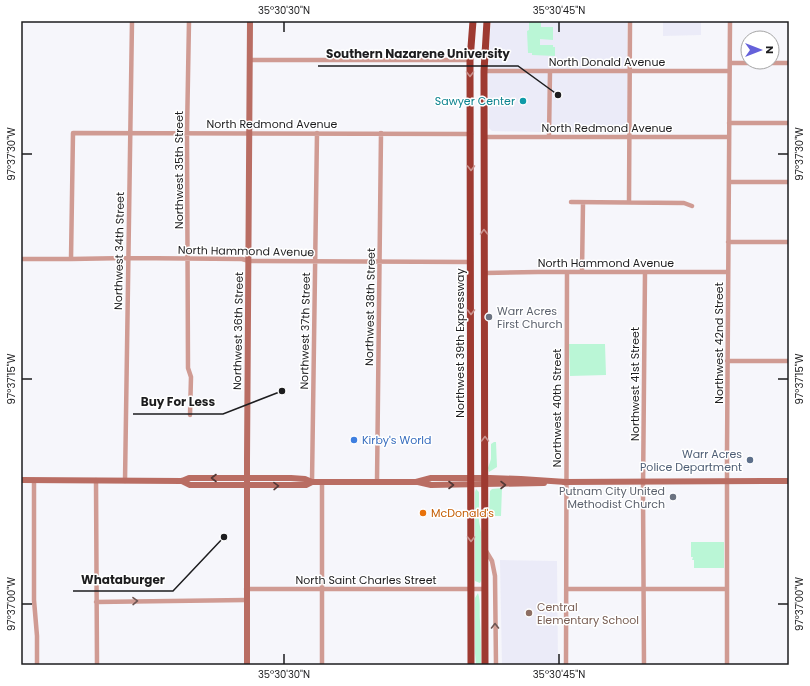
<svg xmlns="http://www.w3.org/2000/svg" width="810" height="686" font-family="Poppins,sans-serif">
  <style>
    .built { fill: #ebebf8 }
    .green { fill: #baf6d6 }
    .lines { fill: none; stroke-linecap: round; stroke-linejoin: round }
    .minor { stroke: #d09b93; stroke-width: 4.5 }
    .secondary { stroke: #b96d63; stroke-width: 6 }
    .trunk { stroke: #9e3a31; stroke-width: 7 }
    .oneway { stroke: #ca938e }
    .oneway2 { stroke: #543937 }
    .oneway3 { stroke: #6e5653 }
    .ticks { fill: none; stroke: #1d1d1f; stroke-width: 1.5 }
    .culture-dot { fill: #0f9aa8; stroke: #fff; stroke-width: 1.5 }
    .worship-dot { fill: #6b7280; stroke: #fff; stroke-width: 1.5 }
    .shop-dot { fill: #3f7fe0; stroke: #fff; stroke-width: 1.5 }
    .service-dot { fill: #5c6f8a; stroke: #fff; stroke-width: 1.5 }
    .food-dot { fill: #e8710a; stroke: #fff; stroke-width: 1.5 }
    .education-dot { fill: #8d6e63; stroke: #fff; stroke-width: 1.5 }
    .labels { text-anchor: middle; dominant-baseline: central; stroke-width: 3; stroke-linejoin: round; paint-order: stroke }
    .street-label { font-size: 11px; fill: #1d1d1f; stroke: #fff }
    .culture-label { font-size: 11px; fill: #0d838f; stroke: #fff; text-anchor: end }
    .worship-label { font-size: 11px; fill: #5b616d; stroke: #fff; text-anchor: start }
    .shop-label { font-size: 11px; fill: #366cbe; stroke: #fff; text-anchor: start }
    .service-label { font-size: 11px; fill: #4e5e75; stroke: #fff; text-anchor: end }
    .food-label { font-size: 11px; fill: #c56008; stroke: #fff; text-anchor: start }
    .education-label { font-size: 11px; fill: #785e54; stroke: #fff; text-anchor: start }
    .leader { fill: none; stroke: #1d1d1f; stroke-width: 1.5 }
    .callout-dot { fill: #1d1d1f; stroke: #fff; stroke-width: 1.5 }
    .callout-label { font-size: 12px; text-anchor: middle; font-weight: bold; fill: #1d1d1f; stroke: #fff; stroke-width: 3; stroke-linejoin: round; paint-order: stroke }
    .neatline { fill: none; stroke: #1d1d1f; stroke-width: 1.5 }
    .ticks-label { font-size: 10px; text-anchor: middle; fill: #1d1d1f }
  </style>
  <rect width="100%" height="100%" fill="#f6f6fb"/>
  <path class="built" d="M 491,21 L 627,21 L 628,134 L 492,131 L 489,128 L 488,63 Z
    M 663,21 L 701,21 L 701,35 L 663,36 Z
    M 500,560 L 557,561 L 558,665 L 502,665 Z"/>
  <path class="green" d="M 529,21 L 551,21 L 541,21 L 541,27 L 553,27 L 553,40 L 540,39 L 540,45 L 553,45 L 553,47 L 555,47 L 555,56 L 532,55 L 532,53 L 528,53 L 527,31 L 529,30 Z
    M 569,344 L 605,344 L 606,375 L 570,376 Z
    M 494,442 L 496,442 L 497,467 L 489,472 L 488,468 L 491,459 L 491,444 Z
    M 502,488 L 501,516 L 489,516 L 490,491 L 492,489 Z
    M 476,489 L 479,492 L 479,521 L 481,532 L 481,581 L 480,583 L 475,581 L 475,492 Z
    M 691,542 L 724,542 L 724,568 L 694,568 L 694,560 L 692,560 L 693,557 L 691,557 Z
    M 478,593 C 481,602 479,612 480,621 C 481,636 481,650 481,665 L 476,665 L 475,653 L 475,598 Z"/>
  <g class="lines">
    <path class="minor" d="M 189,21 L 187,132 L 188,368 L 191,377 L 190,415
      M 250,60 L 470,60
      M 730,63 L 789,63
      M 484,71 L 729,71
      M 729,123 L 789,123
      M 484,137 L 729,137
      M 549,137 L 550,71
      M 729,182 L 789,182
      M 571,202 L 684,203 L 692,206
      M 629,202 L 630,21
      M 728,242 L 789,242
      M 21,259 L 71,259 L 128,258 L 242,259 L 249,261 L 471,262
      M 71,259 L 73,133 L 471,134
      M 582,272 L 583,203
      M 485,273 L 538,272 L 728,272
      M 727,361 L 789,361
      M 34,480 L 34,600 L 37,636 L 37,665
      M 96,480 L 97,665
      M 125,481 L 132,21
      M 312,482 L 317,133
      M 322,482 L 322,665
      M 377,482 L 381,133
      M 486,551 L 492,561 L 495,576 L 496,665
      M 246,589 L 485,589
      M 566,589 L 727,589
      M 96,602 L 246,600
      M 566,665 L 567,272
      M 644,665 L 643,491 L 645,272
      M 727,665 L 727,453 L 730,21"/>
    <path class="secondary" d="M 21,480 L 182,481 L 189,478 L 291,478 L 305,479 L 312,482
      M 182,481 L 190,485 L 306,485 L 312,482 L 416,482 L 431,478 L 490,478 L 521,479 L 566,482
      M 418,482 L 431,485 L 544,483
      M 563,482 L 789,481
      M 247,665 L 247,461 L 250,21"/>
    <path class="trunk" d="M 471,665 L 470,60 L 473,21
      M 485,665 L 484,71 L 487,21"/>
  </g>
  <defs><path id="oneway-chevron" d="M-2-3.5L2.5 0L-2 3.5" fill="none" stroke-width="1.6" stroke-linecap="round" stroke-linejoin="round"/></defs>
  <g class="oneway">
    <use href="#oneway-chevron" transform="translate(470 74) rotate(90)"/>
    <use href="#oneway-chevron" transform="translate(471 168) rotate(90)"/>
    <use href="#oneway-chevron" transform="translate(484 232) rotate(-91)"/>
    <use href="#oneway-chevron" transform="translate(471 312) rotate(90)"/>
    <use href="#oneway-chevron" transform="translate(485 439) rotate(-90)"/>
    <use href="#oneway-chevron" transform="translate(471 539) rotate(90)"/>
  </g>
  <g class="oneway2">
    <use href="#oneway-chevron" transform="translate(214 478) rotate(-180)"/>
    <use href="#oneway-chevron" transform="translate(451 485)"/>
    <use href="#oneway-chevron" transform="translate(503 485)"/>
    <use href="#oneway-chevron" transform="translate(276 486) rotate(-1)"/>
  </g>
  <g class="oneway3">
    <use href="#oneway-chevron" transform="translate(135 601) rotate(-1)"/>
    <use href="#oneway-chevron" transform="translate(495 626) rotate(-90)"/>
  </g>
  <path class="ticks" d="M 284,22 L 284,32M 559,22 L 559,32M 22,154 L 32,154M 778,154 L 788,154M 22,379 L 32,379M 778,379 L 788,379M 22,604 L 32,604M 778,604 L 788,604M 284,654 L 284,664M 559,654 L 559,664"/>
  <circle class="culture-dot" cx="523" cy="101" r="4"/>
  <g class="worship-dot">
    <circle cx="489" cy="317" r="4"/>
    <circle cx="673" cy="497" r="4"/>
  </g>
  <circle class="shop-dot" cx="354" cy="440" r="4"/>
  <circle class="service-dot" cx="750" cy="460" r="4"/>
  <circle class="food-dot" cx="423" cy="513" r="4"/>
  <circle class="education-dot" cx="529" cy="613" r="4"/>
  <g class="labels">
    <g class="street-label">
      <text x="607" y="62">North Donald Avenue</text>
      <text x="272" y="124">North Redmond Avenue</text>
      <text x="607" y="128">North Redmond Avenue</text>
      <text transform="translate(179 170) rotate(-90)">Northwest 35th Street</text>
      <text transform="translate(119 251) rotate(-89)">Northwest 34th Street</text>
      <text transform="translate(246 251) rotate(1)">North Hammond Avenue</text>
      <text x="606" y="263">North Hammond Avenue</text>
      <text transform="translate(370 307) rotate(-89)">Northwest 38th Street</text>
      <text transform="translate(238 331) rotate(-89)">Northwest 36th Street</text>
      <text transform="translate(305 331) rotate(-89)">Northwest 37th Street</text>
      <text transform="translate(460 343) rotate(-90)">Northwest 39th Expressway</text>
      <text transform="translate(719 343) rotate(-90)">Northwest 42nd Street</text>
      <text transform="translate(635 384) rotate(-90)">Northwest 41st Street</text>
      <text transform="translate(557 408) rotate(-90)">Northwest 40th Street</text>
      <text x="366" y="580">North Saint Charles Street</text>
    </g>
    <g class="culture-label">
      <text x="515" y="101">Sawyer Center</text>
    </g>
    <g class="worship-label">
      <text x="497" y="311">Warr Acres<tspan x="497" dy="13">First Church</tspan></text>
      <text x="665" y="491" text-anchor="end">Putnam City United<tspan x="665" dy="13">Methodist Church</tspan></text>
    </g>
    <g class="shop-label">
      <text x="362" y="440">Kirby's World</text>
    </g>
    <g class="service-label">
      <text x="742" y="454">Warr Acres<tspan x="742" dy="13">Police Department</tspan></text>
    </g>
    <g class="food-label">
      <text x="431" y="513">McDonald's</text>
    </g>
    <g class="education-label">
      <text x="537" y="607">Central<tspan x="537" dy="13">Elementary School</tspan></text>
    </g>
  </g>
  <path class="leader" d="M558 95L518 66H318M282 391L223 414H133M224 537L173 591H73"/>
  <g class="callout-dot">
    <circle cx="558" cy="95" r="4"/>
    <circle cx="282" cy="391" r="4"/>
    <circle cx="224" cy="537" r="4"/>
  </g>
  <g class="callout-label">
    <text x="418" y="58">Southern Nazarene University</text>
    <text x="178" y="406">Buy For Less</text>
    <text x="123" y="584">Whataburger</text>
  </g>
  <rect width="810" height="686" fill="none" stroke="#ffffff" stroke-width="44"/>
  <g transform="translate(760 50) rotate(90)"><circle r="19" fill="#ffffff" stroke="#a5a5a5"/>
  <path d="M0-3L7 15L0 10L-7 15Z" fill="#6561da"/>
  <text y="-6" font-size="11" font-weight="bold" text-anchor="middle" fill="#1d1d1f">N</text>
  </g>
  <rect x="22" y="22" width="766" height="642" class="neatline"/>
  <g class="ticks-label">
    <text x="284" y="14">35°30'30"N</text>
    <text x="559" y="14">35°30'45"N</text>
    <text transform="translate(799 154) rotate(-90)" y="4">97°37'30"W</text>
    <text transform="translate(11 154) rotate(-90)" y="4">97°37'30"W</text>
    <text transform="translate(799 379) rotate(-90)" y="4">97°37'15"W</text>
    <text transform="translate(11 379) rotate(-90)" y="4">97°37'15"W</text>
    <text transform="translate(799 604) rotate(-90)" y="4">97°37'00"W</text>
    <text transform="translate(11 604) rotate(-90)" y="4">97°37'00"W</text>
    <text x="284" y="678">35°30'30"N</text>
    <text x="559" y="678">35°30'45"N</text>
  </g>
</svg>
